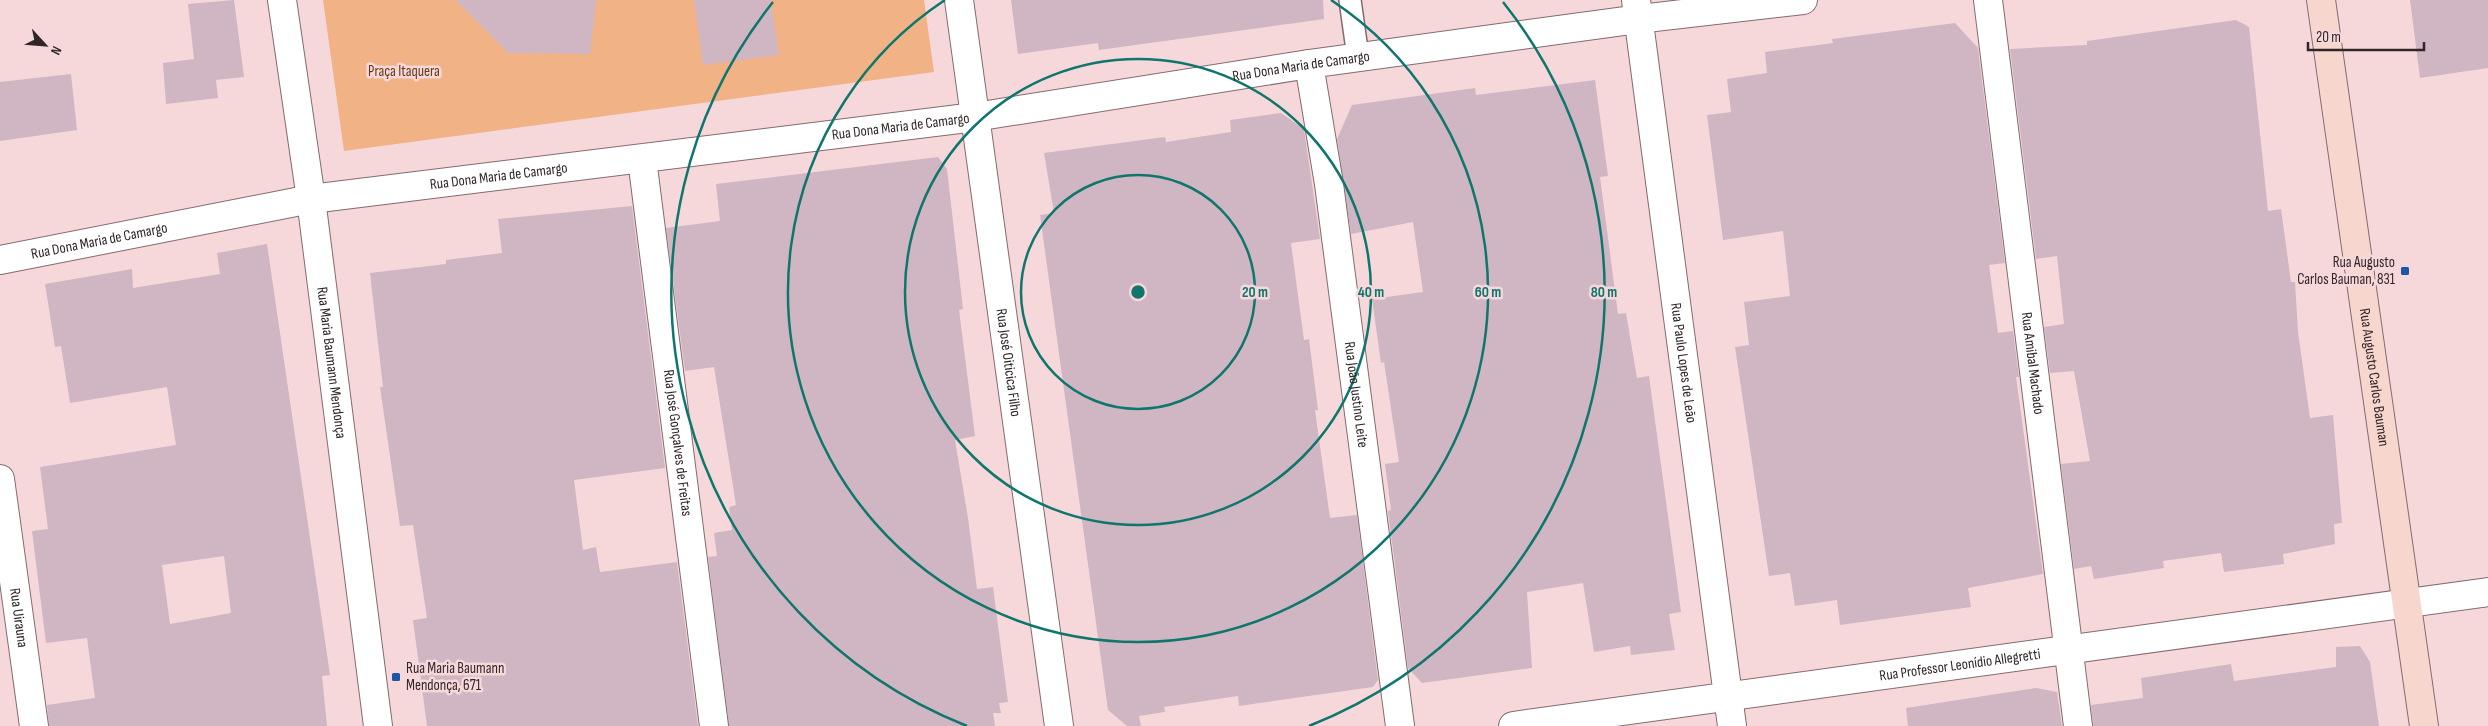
<svg xmlns="http://www.w3.org/2000/svg" width="2488" height="726" font-family="'Sofia Sans Condensed',sans-serif">
  <style>
    .green { fill: #f1b386 }
    .building { fill: #d0b6c2; fill-rule: evenodd }
    .lines { fill: none; stroke-linecap: round; stroke-linejoin: round }
    .service-casing { stroke: #846b6d; stroke-width: 24 }
    .minor-casing { stroke: #846b6d; stroke-width: 30 }
    .secondary-casing { stroke: #846b6d; stroke-width: 30 }
    .service { stroke: #fff; stroke-width: 21 }
    .minor { stroke: #fff; stroke-width: 28 }
    .secondary { stroke: #f7d6ce; stroke-width: 28 }
    .ring { fill: none; stroke: #0f766e; stroke-width: 2.5 }
    .poi-dot { fill: #1c56a7; stroke: #f6d8db; stroke-width: 2 }
    .labels { text-anchor: middle; dominant-baseline: central; stroke-width: 5; stroke-linejoin: round; paint-order: stroke }
    .street-label { font-size: 15px; fill: #312627; stroke: #f6d8db }
    .park-label { font-size: 15px; fill: #643813; stroke: #f6d8db }
    .poi-label { font-size: 15px; fill: #312627; stroke: #f6d8db; text-anchor: end }
    .centre { fill: #0f766e; stroke: #f6d8db; stroke-width: 2.5 }
    .ring-label { font-size: 15px; text-anchor: middle; font-weight: bold; fill: #0f766e; stroke: #f6d8db; stroke-width: 5; stroke-linejoin: round; paint-order: stroke }
  </style>
  <rect width="100%" height="100%" fill="#f6d8db"/>
  <path class="green" d="M 323,0 L 924,0 L 934,72 L 344,151 Z"/>
  <path class="building" d="M 234,0 L 244,77 L 216,80 L 218,98 L 166,104 L 163,63 L 194,59 L 188,4 Z
    M 456,0 L 596,0 L 590,54 L 508,53 Z
    M 694,0 L 771,0 L 779,55 L 703,65 Z
    M 1011,0 L 1323,0 L 1324,19 L 1099,50 L 1098,43 L 1018,54 Z
    M 2410,0 L 2488,0 L 2488,68 L 2420,78 Z
    M 2236,20 L 2249,27 L 2268,211 L 2281,209 L 2291,282 L 2295,282 L 2298,332 L 2310,418 L 2333,415 L 2342,523 L 2334,524 L 2335,544 L 2283,554 L 2284,564 L 2224,572 L 2221,553 L 2163,561 L 2164,568 L 2094,579 L 2091,566 L 2074,569 L 2061,464 L 2090,461 L 2074,371 L 2050,373 L 2044,327 L 2064,324 L 2057,256 L 2036,259 L 2010,49 L 2087,45 L 2087,41 Z
    M 1955,23 L 1978,48 L 2005,263 L 1989,265 L 1998,333 L 2013,331 L 2019,377 L 2016,377 L 2043,574 L 1968,588 L 1971,607 L 1840,625 L 1837,600 L 1795,606 L 1790,573 L 1769,576 L 1735,347 L 1749,345 L 1744,302 L 1790,296 L 1783,231 L 1723,240 L 1707,115 L 1731,112 L 1727,79 L 1767,73 L 1765,52 L 1833,43 L 1832,39 Z
    M 71,74 L 77,130 L 0,141 L 0,82 Z
    M 1595,80 L 1608,176 L 1600,177 L 1618,314 L 1626,313 L 1637,378 L 1649,376 L 1681,612 L 1669,614 L 1675,650 L 1631,655 L 1630,646 L 1594,652 L 1583,583 L 1527,592 L 1532,668 L 1422,683 L 1408,668 L 1388,511 L 1391,510 L 1385,464 L 1399,462 L 1384,362 L 1381,363 L 1372,299 L 1423,292 L 1413,222 L 1351,234 L 1337,139 L 1352,105 L 1475,88 L 1476,95 Z
    M 1281,113 L 1304,129 L 1320,239 L 1291,243 L 1304,340 L 1309,339 L 1318,410 L 1315,410 L 1330,518 L 1357,515 L 1378,680 L 1373,687 L 1273,701 L 1239,706 L 1238,696 L 1164,707 L 1165,712 L 1139,716 L 1141,726 L 1127,726 L 1108,710 L 1040,215 L 1054,213 L 1044,153 L 1165,137 L 1166,142 L 1231,132 L 1230,120 Z
    M 938,157 L 947,169 L 963,309 L 959,310 L 975,436 L 955,440 L 968,518 L 977,589 L 993,587 L 1008,702 L 999,703 L 1001,713 L 993,713 L 995,726 L 729,726 L 708,557 L 717,556 L 714,533 L 732,530 L 729,507 L 736,505 L 714,367 L 685,371 L 666,228 L 720,221 L 716,184 Z
    M 632,206 L 665,468 L 574,480 L 583,550 L 596,547 L 600,572 L 677,562 L 698,726 L 427,726 L 413,620 L 427,618 L 413,525 L 400,526 L 380,387 L 383,387 L 370,273 L 446,264 L 446,260 L 502,253 L 498,219 Z
    M 267,244 L 330,675 L 322,676 L 327,726 L 49,726 L 47,705 L 95,698 L 87,638 L 46,643 L 32,531 L 48,529 L 40,467 L 176,445 L 167,387 L 70,403 L 61,346 L 55,347 L 45,284 L 132,269 L 133,288 L 220,274 L 217,253 ZM 224,556 L 231,613 L 170,624 L 162,565 Z
    M 2360,646 L 2370,662 L 2379,726 L 2093,726 L 2091,705 L 2143,698 L 2141,678 L 2231,664 L 2234,681 L 2336,667 L 2336,647 Z
    M 2036,688 L 2057,692 L 2062,726 L 1908,726 L 1906,708 Z"/>
  <g class="lines">
    <g class="service-casing">
      <path id="service" d="M 1350,0 L 1358,57"/>
    </g>
    <g class="minor-casing">
      <g id="minor">
        <path id="s1" d="M 282,0 L 311,199 L 378,726"/>
        <path id="s2" d="M 959,0 L 1059,726"/>
        <path id="s3" d="M 1636,0 L 1732,726"/>
        <path id="s4" d="M 1988,0 L 2078,726"/>
        <path id="s5" d="M 1309,64 L 1329,184 L 1400,726"/>
        <path id="s6" d="M 642,159 L 714,726"/>
        <path id="s7" d="M 0,260 L 311,199 L 975,117 L 1309,64 L 1639,19 L 1803,0"/>
        <path id="s8" d="M 0,479 L 34,726"/>
        <path id="s9" d="M 1513,726 L 2488,592"/>
      </g>
    </g>
    <g class="secondary-casing">
      <g id="secondary">
        <path id="s10" d="M 2321,0 L 2424,726"/>
      </g>
    </g>
    <use href="#service" class="service"/>
    <use href="#minor" class="minor"/>
    <use href="#secondary" class="secondary"/>
  </g>
  <g class="ring">
    <circle cx="1138" cy="292" r="117"/>
    <circle cx="1138" cy="292" r="233"/>
    <path d="M1331 0A350 350 0 1 1 945 0"/>
    <path d="M967 726A466 466 0 0 1 773 2M1503 2A466 466 0 0 1 1309 726"/>
  </g>
  <g class="poi-dot">
    <rect x="2400" y="266" width="10" height="10" rx="2.5"/>
    <rect x="391" y="672" width="10" height="10" rx="2.5"/>
  </g>
  <g class="labels">
    <g class="street-label">
      <text stroke="none"><textPath href="#s7" startOffset="1316">Rua Dona Maria de Camargo</textPath></text>
      <text stroke="none"><textPath href="#s7" startOffset="911">Rua Dona Maria de Camargo</textPath></text>
      <text stroke="none"><textPath href="#s7" startOffset="506">Rua Dona Maria de Camargo</textPath></text>
      <text stroke="none"><textPath href="#s7" startOffset="101">Rua Dona Maria de Camargo</textPath></text>
      <text stroke="none"><textPath href="#s1" startOffset="366">Rua Maria Baumann Mendonça</textPath></text>
      <text stroke="none"><textPath href="#s2" startOffset="366">Rua José Oiticica Filho</textPath></text>
      <text stroke="none"><textPath href="#s3" startOffset="366">Rua Paulo Lopes de Leão</textPath></text>
      <text stroke="none"><textPath href="#s4" startOffset="366">Rua Amibal Machado</textPath></text>
      <text stroke="none"><textPath href="#s10" startOffset="381">Rua Augusto Carlos Bauman</textPath></text>
      <text stroke="none"><textPath href="#s5" startOffset="334">Rua João Justino Leite</textPath></text>
      <text stroke="none"><textPath href="#s6" startOffset="286">Rua José Gonçalves de Freitas</textPath></text>
      <text stroke="none"><textPath href="#s8" startOffset="140">Rua Uirauna</textPath></text>
      <text stroke="none"><textPath href="#s9" startOffset="451">Rua Professor Leonídio Allegretti</textPath></text>
    </g>
    <g class="park-label">
      <text x="404" y="71">Praça Itaquera</text>
    </g>
    <g class="poi-label">
      <text x="2395" y="262">Rua Augusto<tspan x="2395" dy="17">Carlos Bauman, 831</tspan></text>
      <text x="406" y="668" text-anchor="start">Rua Maria Baumann<tspan x="406" dy="17">Mendonça, 671</tspan></text>
    </g>
  </g>
  <circle cx="1138" cy="292" r="8" class="centre"/>
  <g class="ring-label">
    <text x="1255" y="297">20 m</text>
    <text x="1371" y="297">40 m</text>
    <text x="1488" y="297">60 m</text>
    <text x="1604" y="297">80 m</text>
  </g>
  <g transform="translate(45 45) rotate(116)" stroke="#f6d8db" stroke-width="4" paint-order="stroke">
  <path d="M0-4L9 19L0 12L-9 19Z" fill="#312627"/>
  <text y="-8" font-size="14" font-weight="bold" text-anchor="middle" fill="#312627">N</text>
  </g>
  <path d="M2308 42v8h116v-8" fill="none" stroke="#312627" stroke-width="2.5"/>
  <text x="2316" y="42" font-size="15" fill="#312627" stroke="#f6d8db" stroke-width="4" paint-order="stroke">20 m</text>
</svg>
